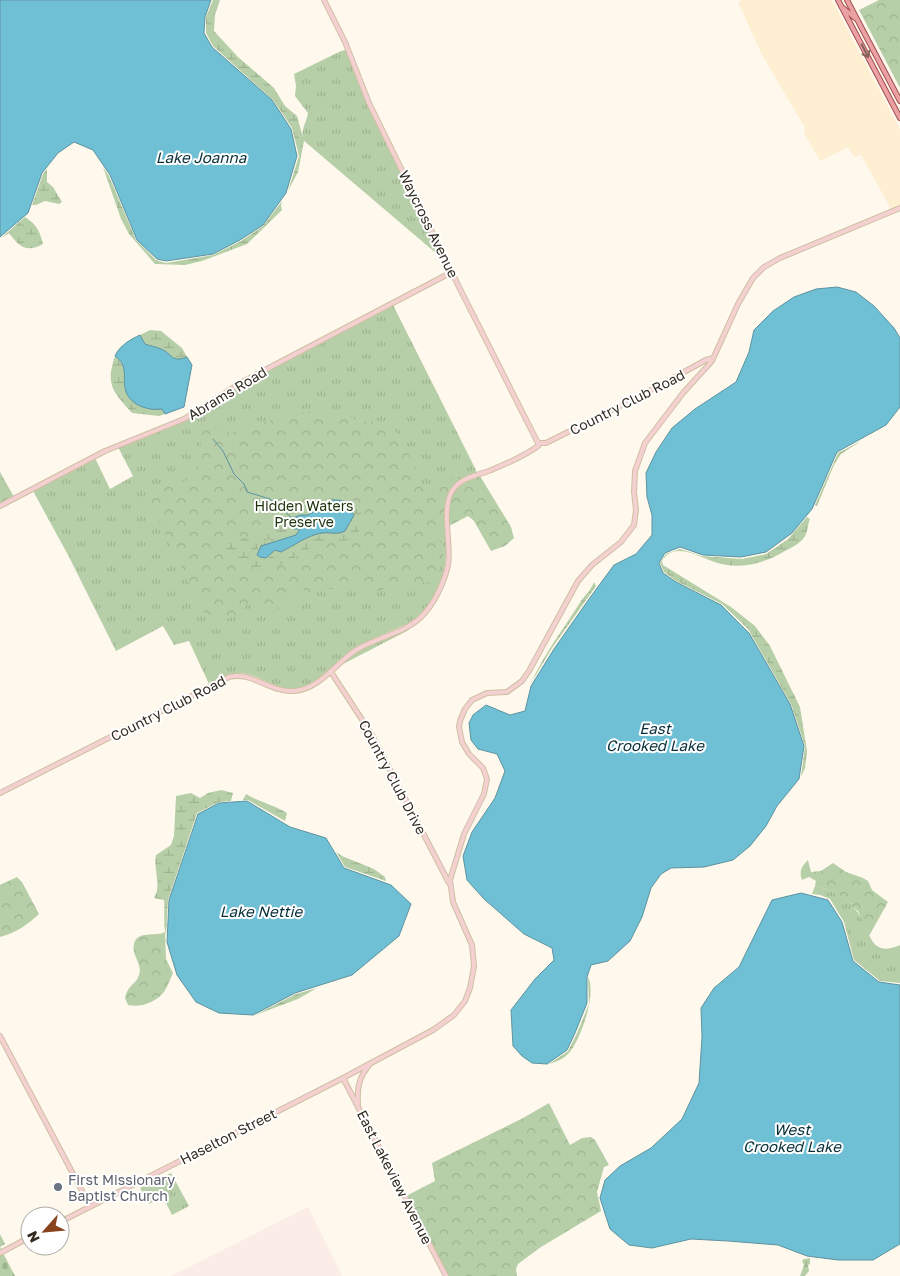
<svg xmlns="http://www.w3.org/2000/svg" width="900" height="1276" font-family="'Golos Text',sans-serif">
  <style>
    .built { fill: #feefd2 }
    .education { fill: #fcece8 }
    .grass { fill: url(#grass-tufts) }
    .forest { fill: url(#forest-crowns); fill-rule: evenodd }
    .wetland { fill: url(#wetland-marsh) }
    .cemetery { fill: url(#cemetery-stones) }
    .water { fill: #6fbfd5; stroke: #5d939f }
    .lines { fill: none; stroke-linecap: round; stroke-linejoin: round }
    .stream { stroke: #5d939f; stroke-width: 1 }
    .secondary-casing { stroke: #cec0a3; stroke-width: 6 }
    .primary-casing { stroke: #a24f4e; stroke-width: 6 }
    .secondary { stroke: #f5d0d1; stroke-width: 4 }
    .primary { stroke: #eba1a3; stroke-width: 4 }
    .oneway { stroke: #85615c }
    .worship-dot { fill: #6b7280; stroke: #fff; stroke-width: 2 }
    .labels { text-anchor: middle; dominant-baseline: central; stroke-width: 4; stroke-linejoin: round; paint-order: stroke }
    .street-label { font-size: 14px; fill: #322c21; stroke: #fff }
    .park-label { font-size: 14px; fill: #1c320b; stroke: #fff }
    .worship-label { font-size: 14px; fill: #5b616d; stroke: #fff; text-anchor: start }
    .water-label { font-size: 15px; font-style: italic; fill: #072f39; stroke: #fff }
  </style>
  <defs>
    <pattern id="grass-tufts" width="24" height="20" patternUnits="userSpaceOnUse" patternTransform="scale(1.25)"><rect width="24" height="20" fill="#b7cfa8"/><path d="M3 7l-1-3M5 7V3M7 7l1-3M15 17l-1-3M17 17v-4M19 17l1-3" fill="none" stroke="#9eb290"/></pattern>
    <pattern id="forest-crowns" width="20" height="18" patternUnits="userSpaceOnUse" patternTransform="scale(1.25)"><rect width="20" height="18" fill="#b7cfa8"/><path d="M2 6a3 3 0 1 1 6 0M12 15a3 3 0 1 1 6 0" fill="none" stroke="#9eb290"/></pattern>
    <pattern id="wetland-marsh" width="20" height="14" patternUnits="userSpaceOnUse" patternTransform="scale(1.25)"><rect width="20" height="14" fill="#b7cfa8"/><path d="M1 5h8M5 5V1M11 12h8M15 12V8" fill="none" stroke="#9eb290"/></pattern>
    <pattern id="cemetery-stones" width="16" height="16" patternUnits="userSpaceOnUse" patternTransform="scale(1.25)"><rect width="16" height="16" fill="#b7cfa8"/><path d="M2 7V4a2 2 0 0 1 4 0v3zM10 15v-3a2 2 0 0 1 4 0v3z" fill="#9eb290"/></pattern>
  </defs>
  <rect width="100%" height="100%" fill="#fff9ed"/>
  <path class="built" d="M 742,0 L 832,0 L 900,129 L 900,206 L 891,209 L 861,155 L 854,157 L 848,147 L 820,161 L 804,133 L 805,128 L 761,53 L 738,2 Z"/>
  <path class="education" d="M 308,1207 L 342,1276 L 171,1276 Z"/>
  <path class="grass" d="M 346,50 L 368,103 L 444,260 L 303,140 C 301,128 306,124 308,113 L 295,96 L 296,86 L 294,74 L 341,51 Z
    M 393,305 L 476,470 L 440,488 C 447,536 457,585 414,621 C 397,629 371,638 355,649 C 338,661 324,681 303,688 C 279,696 261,672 237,673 C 227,674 219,681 209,684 L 189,641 L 174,645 L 163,626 L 116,651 L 68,555 L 33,491 L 95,458 L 110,489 L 133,476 L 118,447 L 184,420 L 207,407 L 231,390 Z
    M 415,624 L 407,631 L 341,665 L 358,651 Z
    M 815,886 C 828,889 842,894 852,904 L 852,907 C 872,920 864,961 900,945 L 900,983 L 880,981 L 854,960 L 844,922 L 830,899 L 820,895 L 812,894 Z
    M 171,1173 L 189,1206 L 172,1215 L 163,1197 L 149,1204 L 140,1188 Z"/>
  <path class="forest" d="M 879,0 L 900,0 L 900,88 L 859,10 Z
    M 307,411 C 321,411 334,416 348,414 L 355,420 L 367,422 L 375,421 L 396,432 L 411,458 L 420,477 L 420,483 L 427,492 L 434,490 L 443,483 L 475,470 L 478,473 L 453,486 L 451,489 L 449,493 L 446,527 L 437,528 L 438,540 L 443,544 C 444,560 441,571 429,583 C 407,580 386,590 365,594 L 361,579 L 339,589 L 330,589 L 314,593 L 301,589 C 297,597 282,608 272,611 C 265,612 255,608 249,603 C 239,612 236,618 221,620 C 215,621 213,622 208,620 L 146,496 L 154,490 L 188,480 C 196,469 203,459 201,445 C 200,438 199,435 201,428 L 208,427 L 231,433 L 260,423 ZM 340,498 L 357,502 L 356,537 L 350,540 L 315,544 L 290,560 L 271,569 L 258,570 L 244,566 L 228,557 L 226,544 L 237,543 L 243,538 L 253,538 L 268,526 L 286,519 L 293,513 L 299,512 L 307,514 L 327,502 Z
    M 0,472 L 14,497 L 0,505 Z
    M 480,476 L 511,527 L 514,538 L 505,546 L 491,551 L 474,521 L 468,516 L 449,526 C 447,496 451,487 480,476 Z
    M 808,860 L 811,872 L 821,871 L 833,863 L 846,872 L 863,878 L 868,881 L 872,890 L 888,902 L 869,936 L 858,911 L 852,907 L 852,904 C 842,895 828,889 815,886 L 816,881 L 809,877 L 802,880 C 799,872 801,867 808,860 Z
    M 17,877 L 22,882 L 39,914 C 27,925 16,933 0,937 L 0,885 Z
    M 165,932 L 166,959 L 173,973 C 170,979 168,986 164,992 C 156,1002 141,1008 128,1005 L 125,998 C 128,984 136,985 139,975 C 143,964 131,955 134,944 C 137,930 156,937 165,932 Z
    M 549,1103 L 570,1145 L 582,1138 L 591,1137 L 595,1140 L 609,1165 L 604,1167 L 597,1192 L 601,1211 L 541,1247 L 518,1264 L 516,1269 L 517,1276 L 448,1276 L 410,1204 L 408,1195 L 435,1181 L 432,1163 L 523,1118 Z"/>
  <path class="wetland" d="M 213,0 L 220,0 L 215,15 L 214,31 L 238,57 L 274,88 L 285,106 L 297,116 L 304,141 L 298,172 L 288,191 L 299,156 L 292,128 L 273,100 L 213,46 L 206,33 L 206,17 Z
    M 103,167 L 109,176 L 136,240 L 156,260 L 166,263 L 213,255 L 241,241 L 263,226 L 282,201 L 281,205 L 282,210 L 247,244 L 202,261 L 185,265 L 155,264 L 129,234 L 121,219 Z
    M 47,169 L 47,182 L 53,187 L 62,202 L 59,204 L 45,201 L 36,205 L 32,205 L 43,174 Z
    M 25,217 C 36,224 40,231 43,244 C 27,253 19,247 9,233 L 1,238 Z
    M 150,330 L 161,331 L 182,348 L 187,357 C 171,363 173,354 161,349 C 156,347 150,346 145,344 L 140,335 Z
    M 115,356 C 127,364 124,378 125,390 L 162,409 L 165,414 L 159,416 L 132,413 C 113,392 105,385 115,356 Z
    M 861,441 L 841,454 L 834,465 L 817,506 L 815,505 L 838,453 Z
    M 346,499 C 349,500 354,500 357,502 C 367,508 362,531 355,537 C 348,543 326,541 317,544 C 311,546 306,551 300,554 C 281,566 261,577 239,563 C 231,558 228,557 224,547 L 226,544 L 237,543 L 243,538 L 253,538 L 268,526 L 287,518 L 292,521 L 292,523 L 294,525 L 293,530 L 297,530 L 294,535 C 287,536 279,541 272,541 L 269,539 C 262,542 260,545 256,552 L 259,559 L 267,559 L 275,552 L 282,553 C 293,547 309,536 322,535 C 330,534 338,537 346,532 C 351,528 352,520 355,515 L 349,507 L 349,501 Z
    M 807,517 L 810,519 C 808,523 808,529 806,534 C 803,542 793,547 785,551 C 767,562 744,569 722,564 C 704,561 676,538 662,561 L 663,565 L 731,607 L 755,626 L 770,646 L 800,707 L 807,751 L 805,768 L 801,777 L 805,746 L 791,704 L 748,629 L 722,604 L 676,581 L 664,572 L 660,563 L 666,554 L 680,549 L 702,556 L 742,559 L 766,554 L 788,539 Z
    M 594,582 L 596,586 L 552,648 L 531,683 C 544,654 564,628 581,601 C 586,594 591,590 594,582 Z
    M 221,790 L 233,793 L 231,801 L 219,802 L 197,813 L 168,900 L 166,935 C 163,927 165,910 164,900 L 154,898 C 162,885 153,870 156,855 L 171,845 L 174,836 L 176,796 L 191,793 L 200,798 L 208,793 Z
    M 246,794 C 259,802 274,805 287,813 L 285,821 L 248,800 L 243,800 Z
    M 336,852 L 342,856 L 374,869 L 385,877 L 386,881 L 345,867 Z
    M 588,977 C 597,993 581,1039 569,1053 C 564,1059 556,1062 549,1064 L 568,1051 L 577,1033 L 589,1004 Z
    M 317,988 L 298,999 L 253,1016 L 296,994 Z
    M 810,1258 L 810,1264 L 808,1265 L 809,1271 L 805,1276 L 800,1276 L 804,1265 L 802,1261 L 804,1259 Z"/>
  <path class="cemetery" d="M 0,1234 L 5,1244 L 0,1247 L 15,1276 L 0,1276 Z"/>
  <path class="water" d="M 0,0 L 211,0 L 205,17 L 204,33 L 212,47 L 272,100 L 291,129 L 297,156 L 286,193 L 263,225 L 240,240 L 213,254 L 166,261 L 157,259 L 137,240 L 110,175 L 93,150 L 74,142 L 58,153 L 42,173 L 28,213 L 0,237 Z
    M 837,287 L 856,292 L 874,306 L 894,328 L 900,338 L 900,407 L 886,425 L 837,452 L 812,509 L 792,533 L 766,552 L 741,557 L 703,555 L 680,547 L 665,553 L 659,563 L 663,573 L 676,582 L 721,605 L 749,633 L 790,704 L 804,746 L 799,779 L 777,806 L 766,826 L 750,846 L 733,860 L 704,867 L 671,868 L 661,874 L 651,888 L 642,917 L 630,941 L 608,961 L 591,965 L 587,977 L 587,1003 L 575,1033 L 567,1050 L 547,1064 L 532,1063 L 522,1056 L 513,1046 L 511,1010 L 535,979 L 554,960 L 552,948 L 524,934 L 484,899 L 467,880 L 463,856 L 472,832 L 495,798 L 505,771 L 497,754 L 478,749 L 471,740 L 469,723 L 473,715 L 486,705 L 510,715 L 525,711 L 531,686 L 554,649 L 589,599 L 614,565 L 636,554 L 652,535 L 652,515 L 647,497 L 646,473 L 656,452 L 672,428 L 695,409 L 736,382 L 749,352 L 754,330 L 773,311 L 794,297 L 816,289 Z
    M 140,335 L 145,344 C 150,346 157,347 161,349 C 173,354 171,363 187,357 L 192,365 L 184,407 L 165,414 L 162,409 C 148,411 128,405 125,388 C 123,376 128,365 115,356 C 119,346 131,339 140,335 Z
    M 333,500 L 338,500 L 347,502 L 348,507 L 354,515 L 345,531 C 337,535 331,532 322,533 C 308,535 293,546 281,552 L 275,550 L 266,558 L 260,557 L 257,555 L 261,546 L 296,535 L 300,529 L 294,529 L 296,525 L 292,518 L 301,515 L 308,515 Z
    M 247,801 L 290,827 L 326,838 L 344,868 L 391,885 L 411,904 L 399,936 L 352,975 L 295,993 L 253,1015 L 219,1013 L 196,1002 L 177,975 L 167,942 L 169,900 L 198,814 L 219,803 Z
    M 801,893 L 828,900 L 842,922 L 853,961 L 879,982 L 900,985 L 900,1244 L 873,1260 L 838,1260 L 807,1256 L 778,1245 L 728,1241 L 691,1239 L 652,1248 L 629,1245 L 610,1229 L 600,1198 L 605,1180 L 620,1166 L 651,1148 L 682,1119 L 699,1083 L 702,1037 L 701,1008 L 714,988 L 739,967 L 772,900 Z"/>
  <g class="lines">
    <path class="stream" d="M 213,439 L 223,451 L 234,474 L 244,484 L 247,492 L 270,499 L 292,518"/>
    <g class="secondary-casing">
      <path id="secondary" d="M 539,443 L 546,443 L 640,396 L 706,360 L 713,358
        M 0,506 L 105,451 L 184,419 L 242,382 L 452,272
        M 331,672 L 372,735 L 449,883
        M 0,793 L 229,677 C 252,671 271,693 294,691 C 320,689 336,663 356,650 C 375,638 404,633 420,618 C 434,605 444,583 448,565 C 452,543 439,504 455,487 C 463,478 477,475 489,471 C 501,466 530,453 539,445 L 460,289 L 369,103 L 345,42 L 324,0
        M 0,1036 L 90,1206
        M 343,1078 L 446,1276
        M 358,1104 C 357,1087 359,1077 370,1064
        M 60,1222 L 343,1078 L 433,1030 L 454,1015 L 465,1001 L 470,988 L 474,966 L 472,945 L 453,902 L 450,880 L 464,834 L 484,794 L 487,779 L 483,768 L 469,754 L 462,742 L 459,727 L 460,721 L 465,709 L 472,700 L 487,693 L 507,692 L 522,681 L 529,671 L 578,581 L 592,565 L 621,542 L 634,525 L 636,510 L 634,492 L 635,471 L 645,443 L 683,393 L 712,361 L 738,304 L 753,278 L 764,267 L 780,258 L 900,208
        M 0,1253 L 30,1237"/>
    </g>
    <g class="primary-casing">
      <path id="primary" d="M 838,0 L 900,118
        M 847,0 L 900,101
        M 843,8 L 855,18"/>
    </g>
    <use href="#secondary" class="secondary"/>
    <use href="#primary" class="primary"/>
  </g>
  <defs><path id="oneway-shaft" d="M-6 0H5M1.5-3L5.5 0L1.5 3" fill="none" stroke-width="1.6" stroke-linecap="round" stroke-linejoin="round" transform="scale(1.25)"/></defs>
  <use class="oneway" href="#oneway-shaft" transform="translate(865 51) rotate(63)"/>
  <circle class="worship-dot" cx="58" cy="1187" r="5"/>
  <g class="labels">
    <g class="street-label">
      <text transform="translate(429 224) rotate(64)">Waycross Avenue</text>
      <text transform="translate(227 393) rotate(-31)">Abrams Road</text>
      <text transform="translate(627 402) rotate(-27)">Country Club Road</text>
      <text transform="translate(168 708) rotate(-27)">Country Club Road</text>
      <text transform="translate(393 777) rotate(62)">Country Club Drive</text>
      <text transform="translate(228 1136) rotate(-27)">Haselton Street</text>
      <text transform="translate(395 1177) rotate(63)">East Lakeview Avenue</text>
    </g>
    <g class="park-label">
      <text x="304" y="505">Hidden Waters<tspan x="304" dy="16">Preserve</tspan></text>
    </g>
    <g class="worship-label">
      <text x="68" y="1179">First Missionary<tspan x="68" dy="16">Baptist Church</tspan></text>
    </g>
    <g class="water-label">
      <text x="201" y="157">Lake Joanna</text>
      <text x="655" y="728">East<tspan x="655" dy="17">Crooked Lake</tspan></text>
      <text x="261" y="911">Lake Nettie</text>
      <text x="792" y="1129">West<tspan x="792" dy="17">Crooked Lake</tspan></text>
    </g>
  </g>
  <g transform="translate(45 1231) rotate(243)"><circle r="24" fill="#ffffff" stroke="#adaba6"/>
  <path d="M0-4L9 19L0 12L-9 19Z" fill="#88421c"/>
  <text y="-8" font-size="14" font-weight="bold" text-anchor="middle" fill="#322c21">N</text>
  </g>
</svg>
